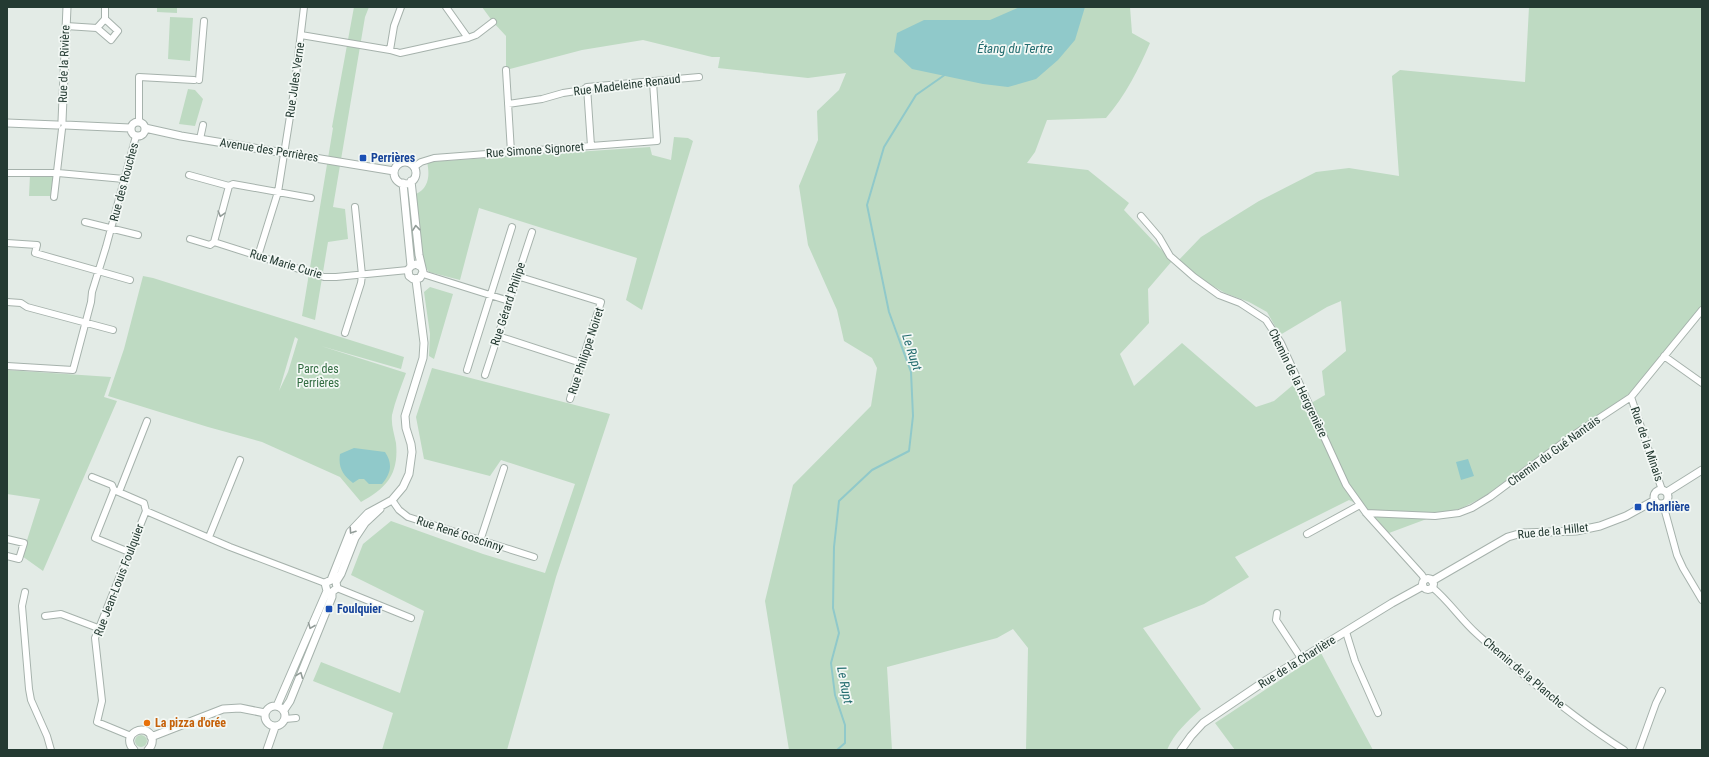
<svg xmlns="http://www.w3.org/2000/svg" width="1709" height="757" font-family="'Roboto Condensed',sans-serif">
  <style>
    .green { fill: #bedac2; fill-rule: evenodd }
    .water { fill: #90c9ca }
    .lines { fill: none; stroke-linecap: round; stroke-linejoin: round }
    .stream { stroke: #90c9ca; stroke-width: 2 }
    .minor-casing { stroke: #a6b2ac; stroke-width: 8 }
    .tertiary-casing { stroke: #a6b2ac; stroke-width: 9 }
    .minor { stroke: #fff; stroke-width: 6 }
    .tertiary { stroke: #fff; stroke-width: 7 }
    .oneway { stroke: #929c98 }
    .transit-dot { fill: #1a4fb4; stroke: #f3f8f5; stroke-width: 1.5 }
    .food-dot { fill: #e8710a; stroke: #f3f8f5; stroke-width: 1.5 }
    .labels { text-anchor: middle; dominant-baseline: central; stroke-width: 3.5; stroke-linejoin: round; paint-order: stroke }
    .street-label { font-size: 12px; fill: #243a32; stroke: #f3f8f5 }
    .transit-label { font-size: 12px; font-weight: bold; fill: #164399; stroke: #f3f8f5; text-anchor: start }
    .park-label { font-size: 12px; fill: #336d42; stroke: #f3f8f5 }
    .food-label { font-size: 12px; font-weight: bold; fill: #c56008; stroke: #f3f8f5; text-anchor: start }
    .water-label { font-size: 13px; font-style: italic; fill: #256d70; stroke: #f3f8f5 }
  </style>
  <rect width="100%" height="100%" fill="#e3ebe6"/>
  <path class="green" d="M 157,7 L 177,7 L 177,13 L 157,12 Z
    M 354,7 L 369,7 L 365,17 L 333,207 L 345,209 L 348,239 L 328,242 L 315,320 L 302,316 L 333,128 L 332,127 Z
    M 482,7 L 1130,7 L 1132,33 L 1150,43 C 1139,69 1125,96 1106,118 L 1047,120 L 1035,152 L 1027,163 L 1088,170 L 1129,203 L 1124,210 L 1172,261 L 1148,289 L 1149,323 L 1120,354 L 1134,386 L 1182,343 L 1256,407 L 1274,401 L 1293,385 L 1306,406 L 1325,395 L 1322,371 L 1346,351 L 1341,301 L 1327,307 L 1280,335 L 1267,312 L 1249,302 L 1225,293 L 1175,264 L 1201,237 L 1259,201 L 1316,172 L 1349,168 L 1399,176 L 1392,76 L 1400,70 L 1525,82 L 1529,7 L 1702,7 L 1702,305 L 1629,394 L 1600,414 L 1570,433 L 1485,496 L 1462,508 L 1440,514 L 1389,533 L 1366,508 L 1349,500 L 1235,557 L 1249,577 L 1204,604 L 1143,628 L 1201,709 C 1187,722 1175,732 1167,750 L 1026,750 L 1028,648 L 1013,629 L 997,638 L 887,667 L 892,750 L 789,750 L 765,601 L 793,485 L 871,406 L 877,368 L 872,358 L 844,341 L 837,310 L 808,245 L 799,186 L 818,140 L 817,111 L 839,90 L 846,73 L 808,78 L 718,68 L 720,57 L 712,57 L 643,40 L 582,50 L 506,70 L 506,36 L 493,22 Z
    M 170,17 L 193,18 L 190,61 L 168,59 Z
    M 188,89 L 195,90 L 203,99 L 195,126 L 179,124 Z
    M 674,137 L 688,138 L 693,141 L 642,310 L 626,300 L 637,258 L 479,208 L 460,280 L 429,272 L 422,262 L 416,194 C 429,188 430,175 427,162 L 650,147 L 652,155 L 671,160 Z
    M 30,175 L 55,176 L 53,196 L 29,196 Z
    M 143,276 L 153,278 L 404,357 L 401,369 L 321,346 L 406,373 C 401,387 395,401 392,415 C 391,425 394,433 396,443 C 399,474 387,488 361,502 L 340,477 L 262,442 L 208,427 L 108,396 L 124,349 ZM 295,337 L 298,339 L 288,372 L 279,391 Z
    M 430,287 L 453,294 L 434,359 L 429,356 L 430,334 L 424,292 Z
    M 432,368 L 610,414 L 556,577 L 507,750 L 382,750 L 393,713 L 313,681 L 321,662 L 400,693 L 424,611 L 351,575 L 363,544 L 391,521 L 483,554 L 545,573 L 575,484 L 501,460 L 490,476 L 424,459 L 416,417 Z
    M 7,370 L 111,377 L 104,397 L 117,401 L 43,571 L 22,556 L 40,499 L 7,494 Z
    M 1321,653 L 1373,750 L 1235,750 L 1215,723 Z
    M135 741a6 6 0 1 1 12 0a6 6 0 1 1-12 0Z"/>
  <path class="water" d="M 1020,7 L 1085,7 L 1075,40 L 1058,60 L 1036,79 L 1008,87 L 983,84 L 912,69 L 894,52 L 897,33 L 924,20 L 990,20 Z
    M 354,448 L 385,452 C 393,464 391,473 382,484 L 369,484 L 364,479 L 359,479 L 353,483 C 343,475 338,468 340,454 Z
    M 1468,459 L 1474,476 L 1461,480 L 1456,462 Z"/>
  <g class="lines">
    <path class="stream" d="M 837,750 L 845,743 L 845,725 L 835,695 L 831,663 L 839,633 L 833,608 L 834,547 L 839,501 L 872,470 L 909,451 L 913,416 L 911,372 L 889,312 L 867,205 L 884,147 L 916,95 L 946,74"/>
    <g class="minor-casing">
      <path id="minor" d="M 446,7 L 468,38
        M 66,26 L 97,28 L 105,19 L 105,7
        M 97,28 L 111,40 L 118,31 L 105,19
        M 301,35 L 390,50 L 400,53 L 468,38 L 476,35 L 493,22
        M 390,50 L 394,26 L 401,7
        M 506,70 L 511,152
        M 199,80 L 204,21
        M 587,87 L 591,146
        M 508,104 L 542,99 L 563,93 L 583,90 L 587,87 L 699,77
        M 139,122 L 139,77 L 194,80
        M 200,139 L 203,125
        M 414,167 L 421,162 L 434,158 L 657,141 L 653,82
        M 7,173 L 58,173 L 124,179
        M 189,175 L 229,186 L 233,184 L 311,198
        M 54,197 L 62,129
        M 1141,216 L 1159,237 L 1170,256 L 1194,277 L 1219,295 L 1240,303 L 1266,320 L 1281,343 L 1346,485 L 1366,513 L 1422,575 L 1425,580
        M 85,222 L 138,235
        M 190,239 L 210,245 L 214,242 L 229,186
        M 214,242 L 324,277 L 336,277 L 408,270
        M 7,243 L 37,245 L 35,253 L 130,280
        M 258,256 L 278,192 L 294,91 L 304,7
        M 423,274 L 509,301
        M 517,276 L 601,302 L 570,399
        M 7,302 L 21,303 L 27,307 L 113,330
        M 345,333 L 361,283 L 362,275 L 355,207
        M 498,336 L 581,363
        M 1664,356 L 1702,383
        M 7,366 L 73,370 L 91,302 L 92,292 L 106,247 L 136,136
        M 467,370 L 512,227
        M 485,375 L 532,232
        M 1631,397 L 1662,490
        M 92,477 L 112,485 L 114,490 L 144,503 L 146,511
        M 114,490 L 95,538 L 129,552
        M 119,492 L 147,421
        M 392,500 L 399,510 L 408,517 L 534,557
        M 1663,504 L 1677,555 L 1683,568 L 1702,600
        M 1366,513 L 1435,516 L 1459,513 L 1472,508 L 1490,497 L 1572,436 L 1631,397 L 1702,310
        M 1307,534 L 1360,505
        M 209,537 L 240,460
        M 7,539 L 24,543 L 19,559 L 7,556
        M 480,541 L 504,468
        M 337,588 L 411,618
        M 1433,588 C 1449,601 1461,620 1477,634 C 1523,676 1572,717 1624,750
        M 25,592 L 22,606 L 29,689 L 31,700 L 47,736 L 51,750
        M 1277,613 L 1276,620 L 1301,658
        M 45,616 L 61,614 L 98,628
        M 1346,632 L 1355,661 L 1378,713
        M 285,719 L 296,718
        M 131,736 L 97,722 L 102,701 L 95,638 L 146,511 L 230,547 L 325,583
        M 1639,750 L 1656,703 L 1662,691"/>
    </g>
    <g class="tertiary-casing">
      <path id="tertiary" d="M 62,121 L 67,7
        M131 129a7 7 0 1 1 14 0a7 7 0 1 1-14 0Z
        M 7,123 L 57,125
        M 65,125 L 130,128
        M 145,128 L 181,136 L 394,171
        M394 173a11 11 0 1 1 22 0a11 11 0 1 1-22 0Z
        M 411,181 L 419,255 L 423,272 L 420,278 L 413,279 L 409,276 L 408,270 L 411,266 L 416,264 L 421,267
        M 403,183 L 411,266
        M1654 497a7 7 0 1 1 14 0a7 7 0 1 1-14 0Z
        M 1667,492 L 1702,470
        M1422.5 584a5.5 5.5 0 1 1 11 0a5.5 5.5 0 1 1-11 0Z
        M 1432,581 L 1508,537 L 1522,533 L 1576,531 L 1600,526 L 1626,516 L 1655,500
        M 327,591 L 325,583 L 331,580 L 350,532 L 368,513 L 392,500 L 403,487 L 409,474 L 412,452 L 411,444 L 406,428 L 405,416 L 423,358 L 424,343 L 416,280
        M265 716a10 10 0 1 1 20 0a10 10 0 1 1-20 0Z
        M 277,706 L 327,591
        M 284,710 L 290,701 L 332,597 L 332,592 L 337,588 L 336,582 L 341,574 L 355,538 L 365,523 L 380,509
        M 151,737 L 223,709 L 240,708 L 265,713
        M 134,750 C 119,734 147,721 152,738 C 153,743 151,747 148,750
        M 267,750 L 275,727
        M 1181,750 L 1191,736 L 1203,723 L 1265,681 L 1392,603 L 1423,586"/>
    </g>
    <use href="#minor" class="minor"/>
    <use href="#tertiary" class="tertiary"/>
  </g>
  <defs><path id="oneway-chevron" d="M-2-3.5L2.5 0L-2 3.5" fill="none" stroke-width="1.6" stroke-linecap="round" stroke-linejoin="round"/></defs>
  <g class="oneway">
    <use href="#oneway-chevron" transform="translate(221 214) rotate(106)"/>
    <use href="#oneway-chevron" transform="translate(416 228) rotate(-96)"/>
    <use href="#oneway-chevron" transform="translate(352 531) rotate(124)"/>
    <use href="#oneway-chevron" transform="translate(311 626) rotate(112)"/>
    <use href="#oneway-chevron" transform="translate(300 675) rotate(-68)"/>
  </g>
  <g class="transit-dot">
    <rect x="359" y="154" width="8" height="8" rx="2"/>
    <rect x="1634" y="503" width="8" height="8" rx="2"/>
    <rect x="325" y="605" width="8" height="8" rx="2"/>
  </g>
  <circle class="food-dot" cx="147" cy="723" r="4"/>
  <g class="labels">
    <g class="street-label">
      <text transform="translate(64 64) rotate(-88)">Rue de la Rivière</text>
      <text transform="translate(295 80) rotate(-82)">Rue Jules Verne</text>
      <text transform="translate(627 85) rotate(-7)">Rue Madeleine Renaud</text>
      <text transform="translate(269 150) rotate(9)">Avenue des Perrières</text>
      <text transform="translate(535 150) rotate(-4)">Rue Simone Signoret</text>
      <text transform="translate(124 182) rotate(-75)">Rue des Rouches</text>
      <text transform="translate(286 264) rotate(17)">Rue Marie Curie</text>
      <text transform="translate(508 304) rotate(-72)">Rue Gérard Philipe</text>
      <text transform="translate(586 351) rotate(-72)">Rue Philippe Noiret</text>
      <text transform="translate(1298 383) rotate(64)">Chemin de la Hergrenière</text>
      <text transform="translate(1647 444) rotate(71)">Rue de la Minais</text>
      <text transform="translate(1554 451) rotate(-36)">Chemin du Gué Nantais</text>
      <text transform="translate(1553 531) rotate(-6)">Rue de la Hillet</text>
      <text transform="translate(460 534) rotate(18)">Rue René Goscinny</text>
      <text transform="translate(119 580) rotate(-69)">Rue Jean-Louis Foulquier</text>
      <text transform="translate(1297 662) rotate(-32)">Rue de la Charlière</text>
      <text transform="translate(1524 673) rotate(40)">Chemin de la Planche</text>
    </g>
    <g class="transit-label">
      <text x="371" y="158">Perrières</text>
      <text x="1646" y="507">Charlière</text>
      <text x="337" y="609">Foulquier</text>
    </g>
    <g class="park-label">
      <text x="318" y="369">Parc des<tspan x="318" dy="14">Perrières</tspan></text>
    </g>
    <g class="food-label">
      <text x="155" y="723">La pizza d'orée</text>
    </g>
    <g class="water-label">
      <text x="1015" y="48">Étang du Tertre</text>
      <text transform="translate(912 352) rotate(72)">Le Rupt</text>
      <text transform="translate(845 685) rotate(79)">Le Rupt</text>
    </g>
  </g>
  <rect width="1709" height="757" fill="none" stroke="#243a32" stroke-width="16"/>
</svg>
